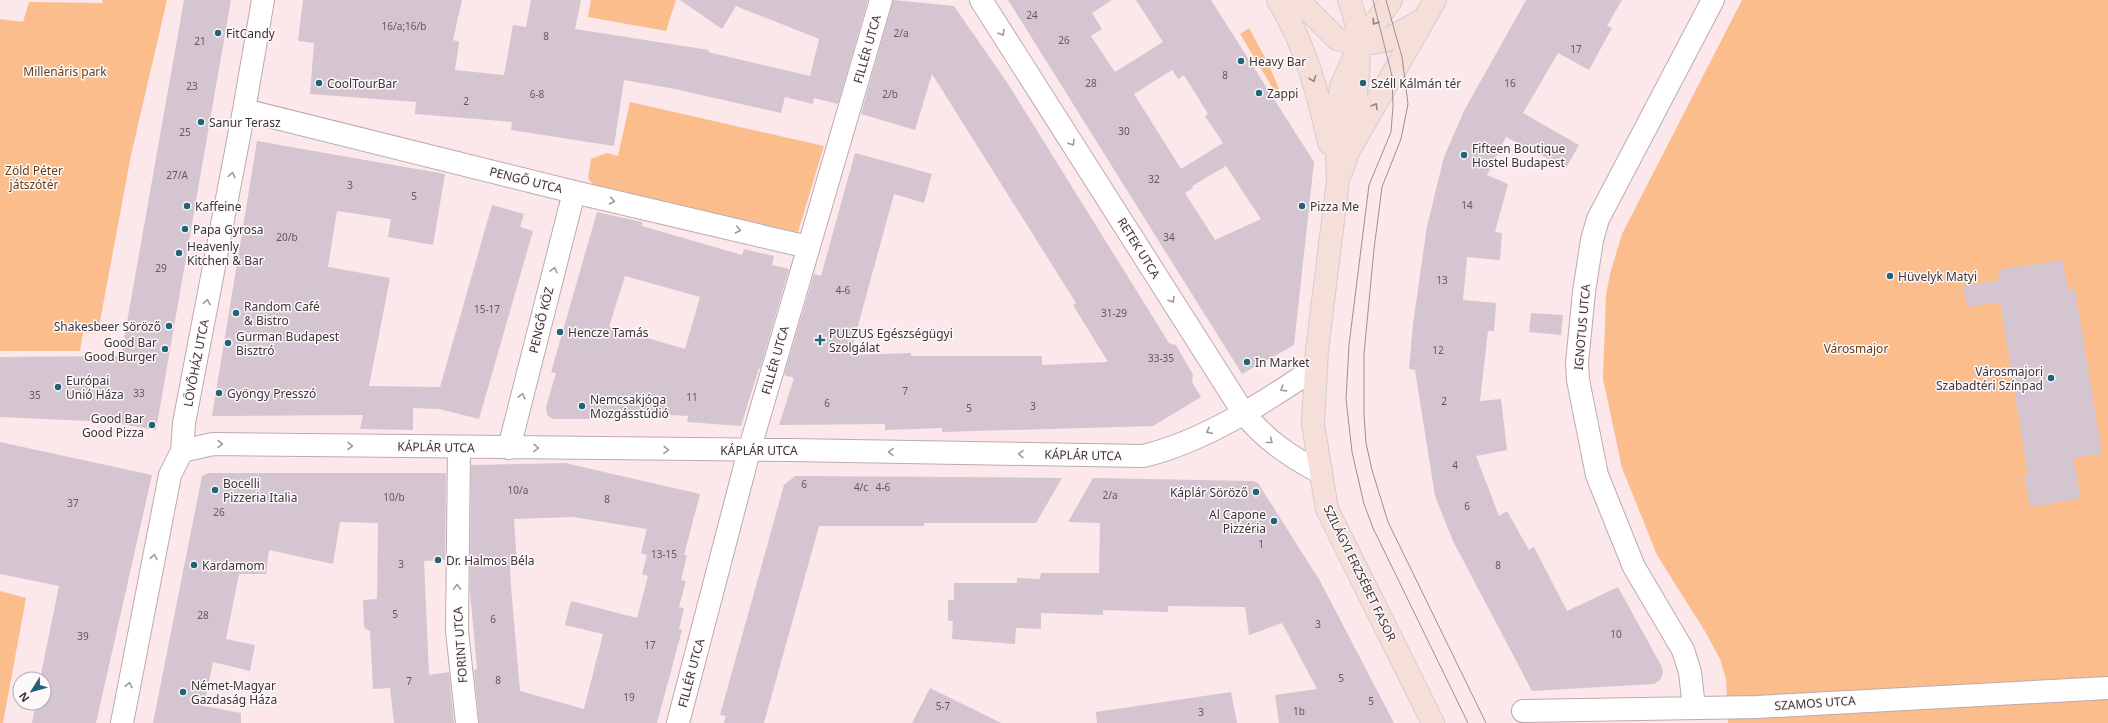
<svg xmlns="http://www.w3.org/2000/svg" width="2108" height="723" font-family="'Noto Sans',sans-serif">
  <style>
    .green { fill: #fbbd8b }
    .building { fill: #d5c5d0; fill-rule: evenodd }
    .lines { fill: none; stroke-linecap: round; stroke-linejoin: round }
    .minor-casing { stroke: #beaaae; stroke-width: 24 }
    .major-casing { stroke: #d0cecf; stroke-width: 24 }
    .minor { stroke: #fff; stroke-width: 22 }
    .major { stroke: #f7dfd9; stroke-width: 22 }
    .tram { stroke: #9d8e91; stroke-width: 1 }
    .oneway { stroke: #90817f }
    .oneway2 { stroke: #9e9a9a }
    .poi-dot { fill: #236378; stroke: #fdf9fa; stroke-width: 1.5 }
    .labels { text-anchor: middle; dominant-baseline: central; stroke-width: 3; stroke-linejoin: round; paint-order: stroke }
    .number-label { font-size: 10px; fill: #62585c }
    .poi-label { font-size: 12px; fill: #3c3436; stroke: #fdf9fa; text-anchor: start }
    .street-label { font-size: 12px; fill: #3c3436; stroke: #fdf9fa }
    .park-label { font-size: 12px; fill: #653d17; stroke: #fdf9fa }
  </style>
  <rect width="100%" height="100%" fill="#fce7eb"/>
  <path class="green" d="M 102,0 L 167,0 L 131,155 L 98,332 L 83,333 L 80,351 L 0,351 L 0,19 L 23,22 L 29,2 L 103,3 Z
    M 591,0 L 676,0 L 666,31 L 588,17 Z
    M 1742,0 L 2108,0 L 2108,723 L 1728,723 L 1726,679 L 1720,659 L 1706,633 L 1657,555 L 1622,468 L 1603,379 L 1606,295 L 1610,274 L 1622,234 Z
    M 1249,28 L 1269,65 L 1279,89 L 1275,92 L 1240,34 Z
    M 630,102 L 824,146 L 798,232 L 721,215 L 703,220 L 598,192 L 588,178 L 591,159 L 607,153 L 618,156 Z
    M 0,591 L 26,598 L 3,723 L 0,723 Z"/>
  <path class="building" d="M 184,0 L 231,0 L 156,430 L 110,422 L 0,417 L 0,357 L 121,356 Z
    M 303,0 L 462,0 L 453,40 L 459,42 L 455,70 L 504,75 L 513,25 L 526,27 L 531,0 L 581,0 L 575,29 L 709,50 L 708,52 L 810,76 L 819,39 L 736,6 L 722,29 L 680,0 L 868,0 L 838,104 L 814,98 L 813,104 L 785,97 L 781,113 L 675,89 L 624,80 L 614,146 L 511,130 L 512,122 L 415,114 L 416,102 L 310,94 L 314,43 L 298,41 Z
    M 893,0 L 954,6 L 1008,84 L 1169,343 L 1176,345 L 1193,375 L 1192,382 L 1201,397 L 1153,426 L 942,432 L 942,428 L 885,430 L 885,424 L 779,425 L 794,378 L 784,375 L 814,274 L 821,276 L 855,153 L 932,174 L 924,203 L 894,194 L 850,355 L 911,353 L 911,356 L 1042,356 L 1042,365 L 1108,362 L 1073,305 L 1076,303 L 932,74 L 915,130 L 861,114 Z
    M 1008,0 L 1112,0 L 1092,13 L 1102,29 L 1091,36 L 1115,72 L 1163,42 L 1136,0 L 1211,0 L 1314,162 L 1294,345 L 1242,374 ZM 1172,70 L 1178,79 L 1184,75 L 1208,114 L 1205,116 L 1223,143 L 1181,169 L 1134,94 ZM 1226,166 L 1261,219 L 1215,240 L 1185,193 L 1193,188 L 1192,186 Z
    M 1526,0 L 1622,0 L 1607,26 L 1612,28 L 1589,70 L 1558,53 L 1523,113 L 1579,145 L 1566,168 L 1506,137 L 1487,175 L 1508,184 L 1495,232 L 1502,233 L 1500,260 L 1467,257 L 1463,300 L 1496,303 L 1494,331 L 1488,331 L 1480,401 L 1501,399 L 1507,450 L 1476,456 L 1499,516 L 1507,511 L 1529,550 L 1534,547 L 1567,611 L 1618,587 L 1662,667 L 1663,674 L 1660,680 L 1654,684 L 1532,691 L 1453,541 L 1435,496 L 1415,370 L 1409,369 L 1413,324 L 1427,226 L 1444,157 L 1464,111 Z
    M 257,141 L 445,174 L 433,245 L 388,237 L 391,219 L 337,211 L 328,267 L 390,278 L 369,386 L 440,387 L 492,205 L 524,214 L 520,227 L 533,231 L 479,419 L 439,409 L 413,408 L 413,430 L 360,429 L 363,415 L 212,416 Z
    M 597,212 L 642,222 L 642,226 L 742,255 L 744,249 L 774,256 L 772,265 L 789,269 L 760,369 L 759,368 L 741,426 L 687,422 L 688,416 L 598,411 L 597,419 L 553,419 L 547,415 L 546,407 L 556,373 L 551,372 ZM 625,276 L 700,297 L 685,349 L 609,327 Z
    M 2063,260 L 2068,290 L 2075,289 L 2102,454 L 2073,458 L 2081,498 L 2030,507 L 2024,476 L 2028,475 L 2000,302 L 1967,307 L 1963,286 L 1999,280 L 1998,270 Z
    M 1531,313 L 1563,315 L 1561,335 L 1529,332 Z
    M 0,442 L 152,475 L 96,723 L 32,723 L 36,703 L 44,703 L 44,679 L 40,679 L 59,586 L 0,574 Z
    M 565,463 L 700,494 L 684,555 L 687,555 L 681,580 L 686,581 L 679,607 L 684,608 L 679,629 L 682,630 L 657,723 L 479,723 L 474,670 L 477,669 L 470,591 L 471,465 ZM 573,517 L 647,529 L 641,553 L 647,555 L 642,574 L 648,576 L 637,618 L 571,601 L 565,625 L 603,634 L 584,709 L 520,691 L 511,587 L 510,566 L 517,566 L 514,519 Z
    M 208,473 L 446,473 L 445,560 L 424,561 L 429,675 L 449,672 L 454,723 L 394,723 L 390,688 L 373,689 L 370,631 L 364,628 L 363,600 L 377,599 L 378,523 L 340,522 L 333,564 L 269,550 L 266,574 L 239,574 L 226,639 L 255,645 L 250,671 L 213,662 L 204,706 L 241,713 L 241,723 L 153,723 L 202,476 Z
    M 795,476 L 955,477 L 1062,478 L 1036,523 L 924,523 L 924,526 L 819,526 L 764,723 L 724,723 L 726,716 L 720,715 L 784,485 Z
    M 1093,478 L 1253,481 L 1258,483 L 1320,581 L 1394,723 L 1279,723 L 1275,695 L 1317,689 L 1282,623 L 1249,635 L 1245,607 L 1168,606 L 1168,612 L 1103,610 L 1103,615 L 1041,613 L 1041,629 L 1016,628 L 1015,644 L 952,639 L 953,621 L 948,621 L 948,600 L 954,600 L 954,583 L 1017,583 L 1017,578 L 1040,579 L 1041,573 L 1099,573 L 1100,523 L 1068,522 Z
    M 930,688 L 1001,723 L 912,723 Z
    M 1231,692 L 1237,723 L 1097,723 L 1096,712 Z"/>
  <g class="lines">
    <g class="minor-casing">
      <path id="minor" d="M 981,0 L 1243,412 C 1265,440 1291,457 1321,473
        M 244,110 L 574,192 L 808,247
        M 459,447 L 457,631 L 467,723
        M 509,448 L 574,192
        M 182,451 L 213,444 L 790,450 L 1143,456 C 1203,442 1265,402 1315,368
        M 1694,708 L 1690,672 L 1683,650 L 1634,567 L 1597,475 L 1578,380 L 1577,363 L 1584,292 L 1592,240 L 1598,219 L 1713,0
        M 1523,711 L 1757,707 L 2108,688
        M 122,723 L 170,475 L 182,451 L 184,423 L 244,110 L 263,0
        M 678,723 L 749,451 L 881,0"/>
    </g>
    <g class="major-casing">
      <path id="major" d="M 1278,0 C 1305,44 1318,93 1329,143
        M 1298,0 L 1337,39 L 1360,45 L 1385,41 L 1422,20
        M 1349,0 C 1366,40 1357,83 1352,125
        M 1391,0 L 1360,45 L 1341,86 L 1336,128 L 1338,181 L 1317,350 L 1313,424 L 1327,509 L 1433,723
        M 1341,172 L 1348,152 L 1435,0"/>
    </g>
    <use href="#minor" class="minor"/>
    <use href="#major" class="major"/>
    <path class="tram" d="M 1373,0 L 1392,76 L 1393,106 L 1391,132 L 1369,185 L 1349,345 L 1346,399 L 1352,452 L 1364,504 L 1373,528 L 1468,723
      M 1386,0 L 1402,57 L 1408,104 L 1401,139 L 1382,187 L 1374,249 L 1364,354 L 1364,415 L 1366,443 L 1372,470 L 1388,522 L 1486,723"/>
  </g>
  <defs><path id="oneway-chevron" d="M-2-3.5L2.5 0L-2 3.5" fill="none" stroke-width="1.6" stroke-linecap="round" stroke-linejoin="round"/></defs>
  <g class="oneway">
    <use href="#oneway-chevron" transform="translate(1375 22) rotate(124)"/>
    <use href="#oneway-chevron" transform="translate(1313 79) rotate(69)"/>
    <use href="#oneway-chevron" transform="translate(1375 106) rotate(-59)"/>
  </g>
  <g class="oneway2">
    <use href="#oneway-chevron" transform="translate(1002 33) rotate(58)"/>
    <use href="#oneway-chevron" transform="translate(1072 143) rotate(58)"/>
    <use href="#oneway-chevron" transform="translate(232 175) rotate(-79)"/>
    <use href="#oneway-chevron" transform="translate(612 201) rotate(13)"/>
    <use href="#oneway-chevron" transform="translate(738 230) rotate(13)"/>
    <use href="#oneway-chevron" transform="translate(554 270) rotate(-76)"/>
    <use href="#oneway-chevron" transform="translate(1172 300) rotate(58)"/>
    <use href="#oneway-chevron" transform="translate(207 302) rotate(-79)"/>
    <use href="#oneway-chevron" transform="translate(1283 389) rotate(148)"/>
    <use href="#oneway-chevron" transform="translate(522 396) rotate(-76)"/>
    <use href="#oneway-chevron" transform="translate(1209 431) rotate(154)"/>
    <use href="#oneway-chevron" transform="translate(1270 441) rotate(38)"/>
    <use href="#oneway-chevron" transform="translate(220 444) rotate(1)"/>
    <use href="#oneway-chevron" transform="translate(350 446) rotate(1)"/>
    <use href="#oneway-chevron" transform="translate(536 448) rotate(1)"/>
    <use href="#oneway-chevron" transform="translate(666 450) rotate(1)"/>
    <use href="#oneway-chevron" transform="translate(891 452) rotate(-179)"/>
    <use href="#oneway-chevron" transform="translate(1021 454) rotate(-179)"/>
    <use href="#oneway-chevron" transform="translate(154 557) rotate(-79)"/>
    <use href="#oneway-chevron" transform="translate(457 587) rotate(-89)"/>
    <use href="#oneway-chevron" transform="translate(129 685) rotate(-79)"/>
  </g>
  <g class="poi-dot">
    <circle cx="218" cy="33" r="4"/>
    <circle cx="1241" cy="61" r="4"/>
    <circle cx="319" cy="83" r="4"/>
    <circle cx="1363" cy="83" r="4"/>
    <circle cx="1259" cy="93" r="4"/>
    <circle cx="201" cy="122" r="4"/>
    <circle cx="1464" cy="155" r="4"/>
    <circle cx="187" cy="206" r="4"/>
    <circle cx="1302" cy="206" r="4"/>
    <circle cx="185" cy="229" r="4"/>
    <circle cx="179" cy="253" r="4"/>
    <circle cx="1890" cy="276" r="4"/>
    <circle cx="236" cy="313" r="4"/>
    <circle cx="169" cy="326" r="4"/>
    <circle cx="560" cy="332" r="4"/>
    <path d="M818 334h4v4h4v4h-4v4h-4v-4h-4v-4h4z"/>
    <circle cx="228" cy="343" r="4"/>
    <circle cx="165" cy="349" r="4"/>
    <circle cx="1247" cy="362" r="4"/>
    <circle cx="2051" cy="378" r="4"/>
    <circle cx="58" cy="387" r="4"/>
    <circle cx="219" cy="393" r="4"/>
    <circle cx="582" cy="406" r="4"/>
    <circle cx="152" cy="425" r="4"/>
    <circle cx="215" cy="490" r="4"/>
    <circle cx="1256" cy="492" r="4"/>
    <circle cx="1274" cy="521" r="4"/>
    <circle cx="438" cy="560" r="4"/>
    <circle cx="194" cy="565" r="4"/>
    <circle cx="183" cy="692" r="4"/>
  </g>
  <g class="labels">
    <g class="number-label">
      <text x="1032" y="15">24</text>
      <text x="404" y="26">16/a;16/b</text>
      <text x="901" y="33">2/a</text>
      <text x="546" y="36">8</text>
      <text x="1064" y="40">26</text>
      <text x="200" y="41">21</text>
      <text x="1576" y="49">17</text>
      <text x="1225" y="75">8</text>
      <text x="1091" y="83">28</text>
      <text x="1510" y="83">16</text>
      <text x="192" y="86">23</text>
      <text x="537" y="94">6-8</text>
      <text x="890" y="94">2/b</text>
      <text x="466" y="101">2</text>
      <text x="1124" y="131">30</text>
      <text x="185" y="132">25</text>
      <text x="177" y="175">27/A</text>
      <text x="1154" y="179">32</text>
      <text x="350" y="185">3</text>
      <text x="414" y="196">5</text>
      <text x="1467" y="205">14</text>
      <text x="287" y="237">20/b</text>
      <text x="1169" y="237">34</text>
      <text x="161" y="268">29</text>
      <text x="1442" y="280">13</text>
      <text x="843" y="290">4-6</text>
      <text x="487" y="309">15-17</text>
      <text x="1114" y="313">31-29</text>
      <text x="1438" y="350">12</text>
      <text x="1161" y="358">33-35</text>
      <text x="905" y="391">7</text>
      <text x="139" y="393">33</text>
      <text x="35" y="395">35</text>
      <text x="692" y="397">11</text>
      <text x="1444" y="401">2</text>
      <text x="827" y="403">6</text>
      <text x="1033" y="406">3</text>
      <text x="969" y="408">5</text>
      <text x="1455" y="465">4</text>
      <text x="804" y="484">6</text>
      <text x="861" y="487">4/c</text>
      <text x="883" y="487">4-6</text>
      <text x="518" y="490">10/a</text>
      <text x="1110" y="495">2/a</text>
      <text x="394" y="497">10/b</text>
      <text x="607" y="499">8</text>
      <text x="73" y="503">37</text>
      <text x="1467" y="506">6</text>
      <text x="219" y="512">26</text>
      <text x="1261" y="544">1</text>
      <text x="664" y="554">13-15</text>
      <text x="401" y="564">3</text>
      <text x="1498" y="565">8</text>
      <text x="395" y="614">5</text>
      <text x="203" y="615">28</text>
      <text x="493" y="619">6</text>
      <text x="1318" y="624">3</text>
      <text x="1616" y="634">10</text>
      <text x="83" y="636">39</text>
      <text x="650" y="645">17</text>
      <text x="1341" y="678">5</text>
      <text x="498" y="680">8</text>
      <text x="409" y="681">7</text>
      <text x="629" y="697">19</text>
      <text x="1371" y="701">5</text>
      <text x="943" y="706">5-7</text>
      <text x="1299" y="711">1b</text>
      <text x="1201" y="712">3</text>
    </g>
    <g class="poi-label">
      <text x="226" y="33">FitCandy</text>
      <text x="1249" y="61">Heavy Bar</text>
      <text x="327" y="83">CoolTourBar</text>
      <text x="1371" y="83">Széll Kálmán tér</text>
      <text x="1267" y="93">Zappi</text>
      <text x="209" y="122">Sanur Terasz</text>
      <text x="1472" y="148">Fifteen Boutique<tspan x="1472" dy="14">Hostel Budapest</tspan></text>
      <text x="195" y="206">Kaffeine</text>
      <text x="1310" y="206">Pizza Me</text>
      <text x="193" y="229">Papa Gyrosa</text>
      <text x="187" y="246">Heavenly<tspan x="187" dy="14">Kitchen &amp; Bar</tspan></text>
      <text x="1898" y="276">Hüvelyk Matyi</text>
      <text x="244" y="306">Random Café<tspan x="244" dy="14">&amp; Bistro</tspan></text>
      <text x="161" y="326" text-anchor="end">Shakesbeer Söröző</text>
      <text x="568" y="332">Hencze Tamás</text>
      <text x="829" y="333">PULZUS Egészségügyi<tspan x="829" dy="14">Szolgálat</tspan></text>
      <text x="236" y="336">Gurman Budapest<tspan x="236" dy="14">Bisztró</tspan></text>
      <text x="157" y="342" text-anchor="end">Good Bar<tspan x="157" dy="14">Good Burger</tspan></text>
      <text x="1255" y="362">In Market</text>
      <text x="2043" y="371" text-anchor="end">Városmajori<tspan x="2043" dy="14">Szabadtéri Színpad</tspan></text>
      <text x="66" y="380">Európai<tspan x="66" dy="14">Unió Háza</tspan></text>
      <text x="227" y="393">Gyöngy Presszó</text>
      <text x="590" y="399">Nemcsakjóga<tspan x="590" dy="14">Mozgásstúdió</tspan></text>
      <text x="144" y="418" text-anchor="end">Good Bar<tspan x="144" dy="14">Good Pizza</tspan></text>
      <text x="223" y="483">Bocelli<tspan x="223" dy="14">Pizzeria Italia</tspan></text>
      <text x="1248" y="492" text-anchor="end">Káplár Söröző</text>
      <text x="1266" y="514" text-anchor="end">Al Capone<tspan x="1266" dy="14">Pizzéria</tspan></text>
      <text x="446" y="560">Dr. Halmos Béla</text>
      <text x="202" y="565">Kardamom</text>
      <text x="191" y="685">Német-Magyar<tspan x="191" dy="14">Gazdaság Háza</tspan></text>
    </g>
    <g class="street-label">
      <text transform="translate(867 49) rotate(-74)">FILLÉR UTCA</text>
      <text transform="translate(526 180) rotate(14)">PENGŐ UTCA</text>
      <text transform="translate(1139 248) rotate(58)">RETEK UTCA</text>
      <text transform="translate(541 320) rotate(-76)">PENGŐ KÖZ</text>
      <text transform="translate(1582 327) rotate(-85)">IGNOTUS UTCA</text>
      <text transform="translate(775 360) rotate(-74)">FILLÉR UTCA</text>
      <text transform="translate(196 363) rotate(-79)">LÖVŐHÁZ UTCA</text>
      <text transform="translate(436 447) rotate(1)">KÁPLÁR UTCA</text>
      <text x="759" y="450">KÁPLÁR UTCA</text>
      <text transform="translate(1083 455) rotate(1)">KÁPLÁR UTCA</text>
      <text transform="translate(1360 573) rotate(64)">SZILÁGYI ERZSÉBET FASOR</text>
      <text transform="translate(460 645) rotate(-94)">FORINT UTCA</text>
      <text transform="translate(691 673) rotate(-75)">FILLÉR UTCA</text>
      <text transform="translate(1815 703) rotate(-4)">SZAMOS UTCA</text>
    </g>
    <g class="park-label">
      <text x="65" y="71">Millenáris park</text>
      <text x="34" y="170">Zöld Péter<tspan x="34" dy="14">játszótér</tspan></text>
      <text x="1856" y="348">Városmajor</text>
    </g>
  </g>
  <g transform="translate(32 691) rotate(233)"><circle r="19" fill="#fdf9fa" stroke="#b0aaac"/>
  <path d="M0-3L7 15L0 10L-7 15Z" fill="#236378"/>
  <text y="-6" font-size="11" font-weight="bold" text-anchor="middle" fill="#3c3436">N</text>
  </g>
</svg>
